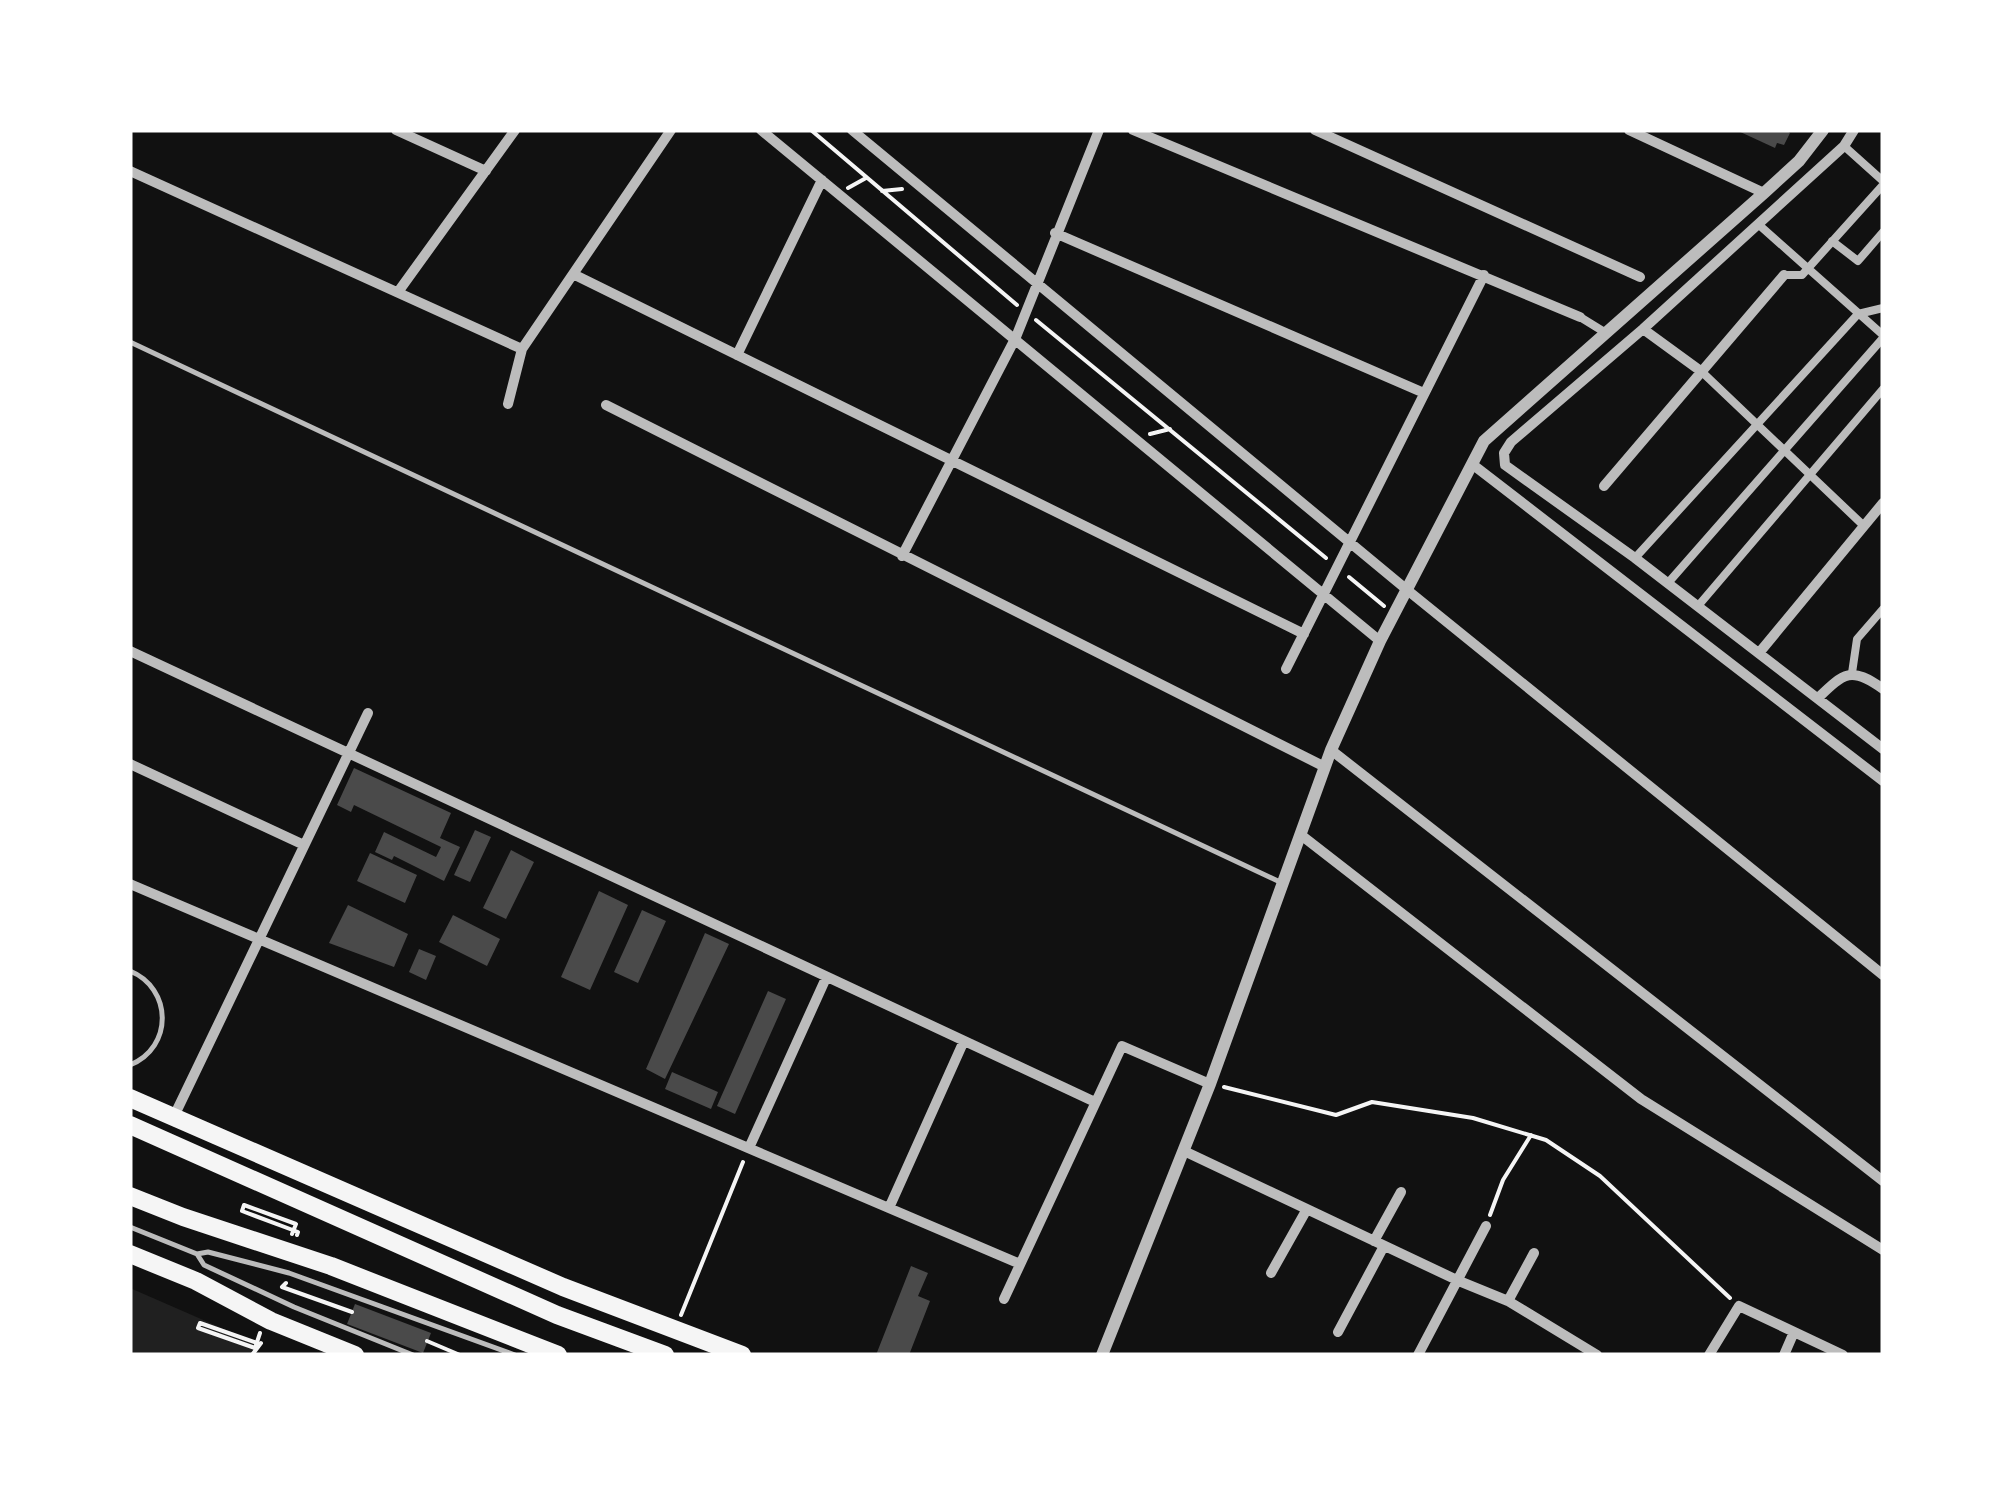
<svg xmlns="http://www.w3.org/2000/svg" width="2013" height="1485" font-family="'Libre Baskerville',serif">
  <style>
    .green { fill: #202020 }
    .building { fill: #4a4a4a }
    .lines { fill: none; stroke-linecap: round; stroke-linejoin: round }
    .path { stroke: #f5f5f5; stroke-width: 4 }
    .service { stroke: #bcbcbc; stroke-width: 5 }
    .pedestrian { stroke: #bcbcbc; stroke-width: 8 }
    .minor { stroke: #bcbcbc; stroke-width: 10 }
    .tertiary { stroke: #bcbcbc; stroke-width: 12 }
    .trunk { stroke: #f5f5f5; stroke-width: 18 }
    .motorway { stroke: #f5f5f5; stroke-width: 18 }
  </style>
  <rect width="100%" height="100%" fill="#111"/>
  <path class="green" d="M 130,1288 L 256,1343 L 251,1355 L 130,1354 Z"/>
  <path class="building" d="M 1736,130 L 1786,130 L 1790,133 L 1784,145 L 1777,143 L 1775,148 Z
    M 354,768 L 451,813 L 440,838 L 460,847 L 444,881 L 394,856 L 392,860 L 375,852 L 384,832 L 436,857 L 441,847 L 354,805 L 351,812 L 337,805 Z
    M 475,830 L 491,837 L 470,882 L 454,875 Z
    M 511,850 L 534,862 L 506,919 L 483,908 Z
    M 370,853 L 417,875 L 405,903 L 357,881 Z
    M 599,891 L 628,905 L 590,990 L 561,977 Z
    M 348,905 L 408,934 L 394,967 L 329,943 Z
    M 642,910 L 666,921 L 638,983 L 614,972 Z
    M 453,915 L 500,939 L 487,966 L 439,942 Z
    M 705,933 L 729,944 L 665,1079 L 646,1069 Z
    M 419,949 L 436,956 L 426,980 L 409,972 Z
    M 768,991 L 786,999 L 735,1114 L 717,1106 Z
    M 672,1072 L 718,1092 L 711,1109 L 665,1089 Z
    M 911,1266 L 928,1273 L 918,1296 L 930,1301 L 909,1355 L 876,1355 Z
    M 355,1304 L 431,1333 L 423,1353 L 347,1324 Z"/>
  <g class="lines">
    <path class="path" d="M 811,130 L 1017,305
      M 848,188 L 866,178
      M 882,191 L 902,189
      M 1036,320 L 1326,558
      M 1150,434 L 1170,429
      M 1349,577 L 1384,606
      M 1224,1087 L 1336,1115 L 1372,1102 L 1473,1118 L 1546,1140 L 1600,1176 L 1730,1298
      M 1490,1215 L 1503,1180 L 1531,1135
      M 292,1234 L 296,1224 L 244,1205 L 242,1211 L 298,1232 L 297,1235
      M 286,1283 L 282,1287 L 352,1312
      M 681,1315 L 743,1162
      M 427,1341 L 460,1355
      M 260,1344 L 200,1323 L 198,1328 L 255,1348 L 260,1333
      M 252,1355 L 261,1343"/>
    <path class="service" d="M 130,342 L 1280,882
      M 130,971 C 172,988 174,1047 130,1065
      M 130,1227 L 197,1254 L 204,1265 L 294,1307 L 413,1355
      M 197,1254 L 208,1252 L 289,1273 L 515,1355"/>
    <path class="pedestrian" d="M 1844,146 L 1883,181
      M 1758,224 L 1883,335
      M 1832,241 L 1858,261 L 1883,232
      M 1784,275 L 1802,275 L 1883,185
      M 1580,317 L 1606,333
      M 1702,372 L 1864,526
      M 1635,558 L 1858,314 L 1883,308
      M 1668,583 L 1883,338
      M 1698,606 L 1883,389
      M 1852,673 L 1857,639 L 1883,609"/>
    <path class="minor" d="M 396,130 L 486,171
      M 761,130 L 1380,641
      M 852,130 L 1406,589 L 1883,975
      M 1133,130 L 1580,317
      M 1315,130 L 1640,277
      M 1629,130 L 1764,193
      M 1854,130 L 1844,146 L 1643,329 L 1511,442 L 1504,453 L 1505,465 L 1635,558 L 1883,749
      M 130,171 L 522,349
      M 1055,233 L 1424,393
      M 573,274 L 1304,634
      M 398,292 L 515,130
      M 1643,329 L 1702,372
      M 737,355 L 822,180
      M 508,404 L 522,349 L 671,130
      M 606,405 L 1325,767
      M 1472,464 L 1883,781
      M 1604,486 L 1784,275
      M 902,556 L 1016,337 L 1099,130
      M 130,651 L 1095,1102
      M 1759,653 L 1883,503
      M 1286,669 L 1484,275
      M 1818,698 C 1844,673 1851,666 1883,689
      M 1331,750 L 1883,1181
      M 130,764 L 304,845
      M 1301,835 L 1641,1099 L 1883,1250
      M 130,884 L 1020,1264
      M 177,1110 L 368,713
      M 749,1148 L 826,978
      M 1184,1151 L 1459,1281 L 1508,1301 L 1597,1355
      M 889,1208 L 963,1043
      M 1374,1241 L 1401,1192
      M 1271,1273 L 1307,1209
      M 1004,1299 L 1122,1046 L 1210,1084
      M 1508,1301 L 1534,1253
      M 1338,1332 L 1384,1246
      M 1418,1355 L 1486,1226
      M 1709,1355 L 1739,1306 L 1843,1355
      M 1784,1355 L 1794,1332"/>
    <path class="tertiary" d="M 1102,1355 L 1210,1084 L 1331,750 L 1380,641 L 1484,441 L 1764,193 L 1799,161 L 1823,130"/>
    <path class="trunk" d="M 130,1196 L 183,1217 L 331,1266 L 558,1355
      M 130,1254 L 196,1281 L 271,1321 L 355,1355"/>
    <path class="motorway" d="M 130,1098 L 563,1287 L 742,1355
      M 130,1125 L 557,1315 L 665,1355"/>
  </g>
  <rect width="2013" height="1485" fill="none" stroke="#ffffff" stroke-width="265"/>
</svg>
